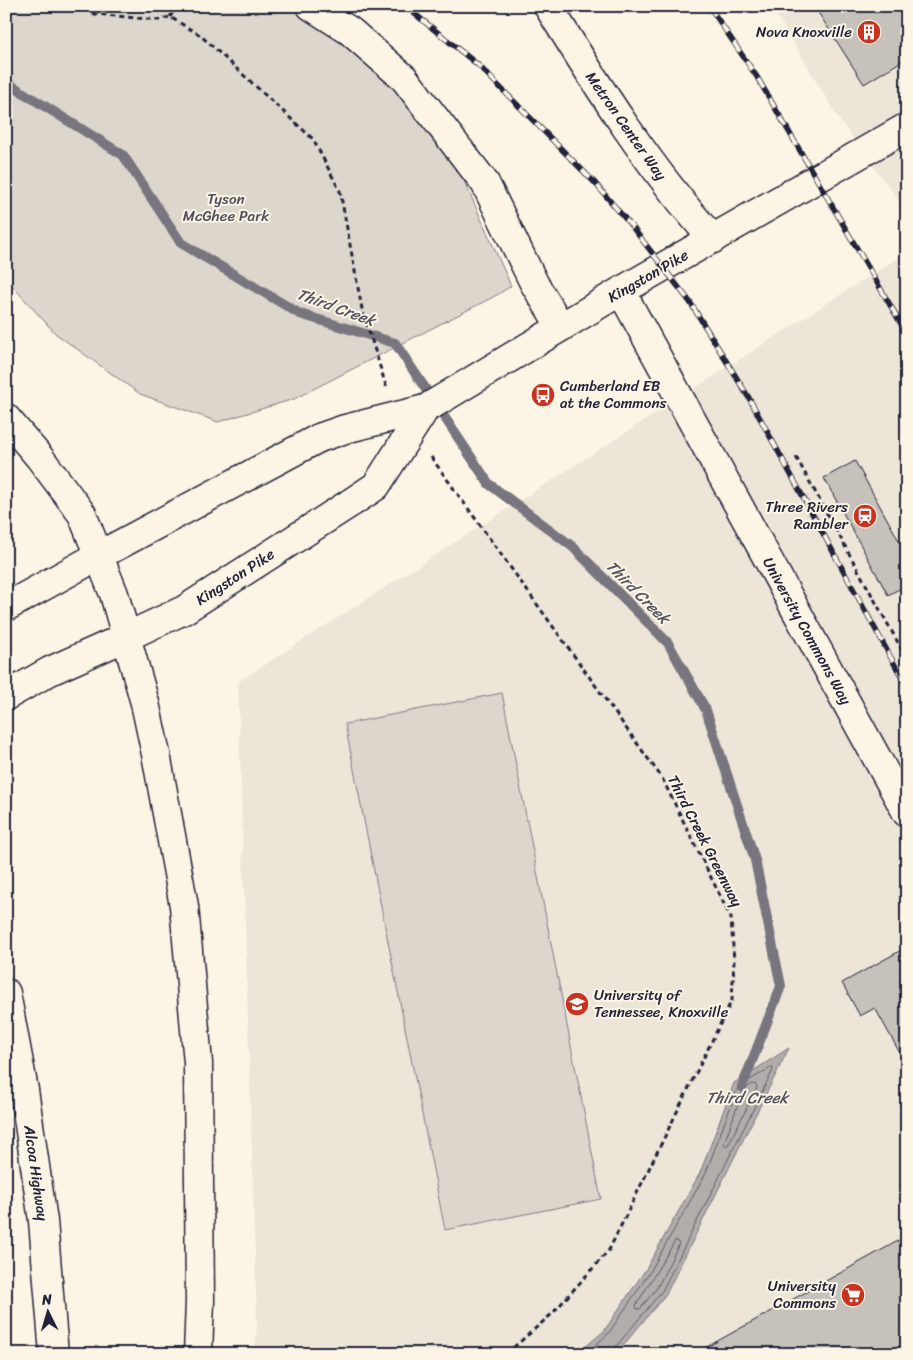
<svg xmlns="http://www.w3.org/2000/svg" width="913" height="1360" font-family="Sriracha,sans-serif">
  <style>
    .built { fill: #ece5d8 }
    .green { fill: #dcd6cc; stroke: #7f7c84 }
    .water { fill: #b2adab; stroke: #78757e }
    .lines { fill: none; stroke-linecap: round; stroke-linejoin: round }
    .shore { stroke: #5c5a68; stroke-width: 1 }
    .stream { stroke: #78757e; stroke-width: 10 }
    .building { fill: #c6c1bb; stroke: #22223b }
    .street-casing { stroke: #22223b; stroke-width: 31 }
    .secondary-casing { stroke: #22223b; stroke-width: 31 }
    .primary-casing { stroke: #22223b; stroke-width: 31 }
    .highway-casing { stroke: #22223b; stroke-width: 31 }
    .path { stroke: #22223b; stroke-width: 3; stroke-dasharray: 5 4; stroke-linecap: butt }
    .street { stroke: #fcf5e5; stroke-width: 28 }
    .secondary { stroke: #fcf5e5; stroke-width: 28 }
    .primary { stroke: #fcf5e5; stroke-width: 28 }
    .highway { stroke: #fcf5e5; stroke-width: 28 }
    .rail-casing { stroke: #22223b; stroke-width: 5.5 }
    .rail { stroke: #fcf5e5; stroke-width: 4; stroke-dasharray: 11; stroke-linecap: butt }
    .secondary-bridge-casing { stroke: #22223b; stroke-width: 31; stroke-linecap: butt }
    .secondary-bridge { stroke: #fcf5e5; stroke-width: 28 }
    .labels { text-anchor: middle; dominant-baseline: central; stroke-width: 4; stroke-linejoin: round; paint-order: stroke }
    .poi-label { font-size: 15px; fill: #22223b; stroke: #fcf5e5; text-anchor: end }
    .street-label { font-size: 15px; fill: #22223b; stroke: #fcf5e5 }
    .park-label { font-size: 15px; fill: #504f5f; stroke: #fcf5e5 }
    .water-label { font-size: 16px; font-style: italic; fill: #545362; stroke: #fcf5e5 }
  </style>
  <rect width="100%" height="100%" fill="#fcf5e5"/>
  <filter id="ink" filterUnits="userSpaceOnUse"><feTurbulence type="fractalNoise" baseFrequency=".02" numOctaves="2"/><feDisplacementMap in="SourceGraphic" scale="10" xChannelSelector="R" yChannelSelector="G"/><feConvolveMatrix kernelMatrix="1 2 1 2 8 2 1 2 1" color-interpolation-filters="sRGB"/></filter>
  <g filter="url(#ink)">
    <path class="built" d="M 770,6 L 907,6 L 907,212 L 839,119 L 784,27 Z
      M 907,252 L 907,1354 L 255,1354 L 257,1325 L 238,682 Z"/>
    <path class="green" d="M 6,6 L 290,6 L 310,18 L 360,52 L 413,101 L 457,165 L 511,286 L 497,295 L 294,399 L 218,422 L 140,394 L 56,334 L 6,279 Z
      M 502,693 L 601,1199 L 445,1230 L 345,724 Z"/>
    <path class="water" d="M 789,1048 L 666,1294 L 616,1354 L 577,1354 L 604,1331 L 646,1269 L 700,1173 L 734,1083 Z"/>
    <g class="lines">
      <path class="shore" d="M 753,1084 L 756,1085 L 757,1088 L 728,1145 L 725,1146 L 724,1143 L 743,1091 Z
        M 676,1240 L 679,1244 L 657,1288 L 640,1309 L 637,1309 L 636,1306 Z
        M 585,1354 L 608,1334 L 650,1272 L 705,1175 L 738,1087 L 772,1067 L 773,1070 L 662,1291 L 614,1349 L 613,1354"/>
      <path class="stream" d="M 6,82 L 123,155 L 181,243 L 300,314 L 395,343 L 489,484 L 573,547 L 668,643 L 706,710 L 755,860 L 781,986 L 742,1087"/>
    </g>
    <path class="building" d="M 814,6 L 907,6 L 907,58 L 864,84 Z
      M 855,461 L 907,555 L 907,585 L 888,595 L 824,478 Z
      M 907,947 L 907,1066 L 875,1008 L 860,1016 L 842,983 Z
      M 907,1236 L 907,1354 L 694,1354 Z"/>
    <g class="lines">
      <g class="street-casing">
        <path id="street" d="M 311,6 L 350,31 L 404,78 L 485,183 L 534,283 L 561,327
          M 548,6 C 598,87 649,168 713,239"/>
      </g>
      <g class="secondary-casing">
        <path id="secondary" d="M 621,291 L 907,813
          M 425,409 L 621,291 L 907,127
          M 98,556 L 319,438
          M 126,637 L 184,610 L 352,502"/>
      </g>
      <g class="primary-casing">
        <path id="primary" d="M 6,607 L 98,556
          M 6,696 L 50,671 L 126,637"/>
      </g>
      <g class="highway-casing">
        <path id="highway" d="M 6,418 L 40,458 L 82,514 L 114,594 L 145,703 L 156,754 L 184,906 L 198,1063 L 200,1301 L 198,1354
          M 6,993 L 24,1090 L 43,1221 L 54,1354"/>
      </g>
      <path class="path" d="M 76,6 L 95,14 L 158,20 L 170,17 L 200,35 L 313,139 L 340,191 L 362,309 L 387,389
        M 170,17 L 177,6
        M 431,457 L 662,778 L 731,918 L 734,961 L 732,1000 L 609,1250 L 553,1313 L 506,1354
        M 796,457 L 907,659"/>
      <use href="#street" class="street"/>
      <use href="#secondary" class="secondary"/>
      <use href="#primary" class="primary"/>
      <use href="#highway" class="highway"/>
      <g class="rail-casing">
        <path id="rail" d="M 405,6 L 478,65 L 595,183 L 633,228 L 690,302 L 749,398 L 907,687
          M 709,6 L 757,77 L 907,334"/>
      </g>
      <use href="#rail" class="rail"/>
      <g class="secondary-bridge-casing">
        <path id="secondary-bridge" d="M 319,438 L 345,429 L 425,409
          M 352,502 L 376,486 L 425,409"/>
      </g>
      <use href="#secondary-bridge" class="secondary-bridge"/>
    </g>
  </g>
  <defs>
    <g id="building-disc" transform="scale(1.25)"><circle r="9.5" fill="#c8321e" stroke="#fcf5e5"/><path d="M-4-6H4V6H1V3H-1V6H-4ZM-2.5-4.3h1.7v1.8h-1.7ZM.8-4.3h1.7v1.8H.8ZM-2.5-1h1.7V.8h-1.7ZM.8-1h1.7V.8H.8Z" fill="#fff"/></g>
    <g id="bus-disc" transform="scale(1.25)"><circle r="9.5" fill="#c8321e" stroke="#fcf5e5"/><path d="M-5-6H5V4H4V6H2V4H-2V6H-4V4H-5ZM-3.5-4V0h7V-4ZM-3.5 1.2v1.5H-2V1.2ZM2 1.2v1.5H3.5V1.2Z" fill="#fff"/></g>
    <g id="station-disc" transform="scale(1.25)"><circle r="9.5" fill="#c8321e" stroke="#fcf5e5"/><path d="M-3-6H3Q5-6 5-4V2Q5 4 3 4L4.5 6H3L1.5 4h-3L-3 6H-4.5L-3 4Q-5 4-5 2V-4Q-5-6-3-6ZM-3.5-4v3h7v-3ZM-3.5 1v1.5H-2V1ZM2 1v1.5H3.5V1Z" fill="#fff"/></g>
    <g id="university-disc" transform="scale(1.25)"><circle r="9.5" fill="#c8321e" stroke="#fcf5e5"/><path d="M0-5L7-2L0 1L-7-2ZM-4 1L0 2.5L4 1V4Q0 6-4 4Z" fill="#fff"/></g>
    <g id="supermarket-disc" transform="scale(1.25)"><circle r="9.5" fill="#c8321e" stroke="#fcf5e5"/><path d="M-6-5.5h2.5l.6 2H6L4.5 2H-2.5L-4.4-4H-6ZM-1.5 3.2a1.3 1.3 0 1 0 .1 0ZM3 3.2a1.3 1.3 0 1 0 .1 0Z" fill="#fff"/></g>
  </defs>
  <g fill-rule="evenodd">
    <use href="#building-disc" x="869" y="32"/>
    <use href="#bus-disc" x="543" y="395"/>
    <use href="#station-disc" x="865" y="516"/>
    <use href="#university-disc" x="577" y="1004"/>
    <use href="#supermarket-disc" x="853" y="1295"/>
  </g>
  <g class="labels">
    <g class="poi-label">
      <text x="852" y="32">Nova Knoxville</text>
      <text x="560" y="386" text-anchor="start">Cumberland EB<tspan x="560" dy="17">at the Commons</tspan></text>
      <text x="848" y="507">Three Rivers<tspan x="848" dy="17">Rambler</tspan></text>
      <text x="594" y="995" text-anchor="start">University of<tspan x="594" dy="17">Tennessee, Knoxville</tspan></text>
      <text x="836" y="1286">University<tspan x="836" dy="17">Commons</tspan></text>
    </g>
    <g class="street-label">
      <text transform="translate(626 126) rotate(55)">Metron Center Way</text>
      <text transform="translate(648 276) rotate(-30)">Kingston Pike</text>
      <text transform="translate(235 577) rotate(-33)">Kingston Pike</text>
      <text transform="translate(807 631) rotate(61)">University Commons Way</text>
      <text transform="translate(705 841) rotate(63)">Third Creek Greenway</text>
      <text transform="translate(36 1173) rotate(82)">Alcoa Highway</text>
    </g>
    <g class="park-label">
      <text x="226" y="199">Tyson<tspan x="226" dy="17">McGhee Park</tspan></text>
    </g>
    <g class="water-label">
      <text transform="translate(336 307) rotate(20)">Third Creek</text>
      <text transform="translate(638 592) rotate(45)">Third Creek</text>
      <text x="747" y="1097">Third Creek</text>
    </g>
  </g>
  <rect width="913" height="1360" fill="none" stroke="#fcf5e5" stroke-width="25"/>
  <rect x="12" y="12" width="888" height="1335" fill="none" stroke="#22223b" stroke-width="2" filter="url(#ink)"/>
  <g transform="translate(48 1312) rotate(355)" stroke="#fcf5e5" stroke-width="4" paint-order="stroke">
  <path d="M0-4L9 19L0 12L-9 19Z" fill="#22223b"/>
  <text y="-8" font-size="14" font-weight="bold" text-anchor="middle" fill="#22223b">N</text>
  </g>
</svg>
